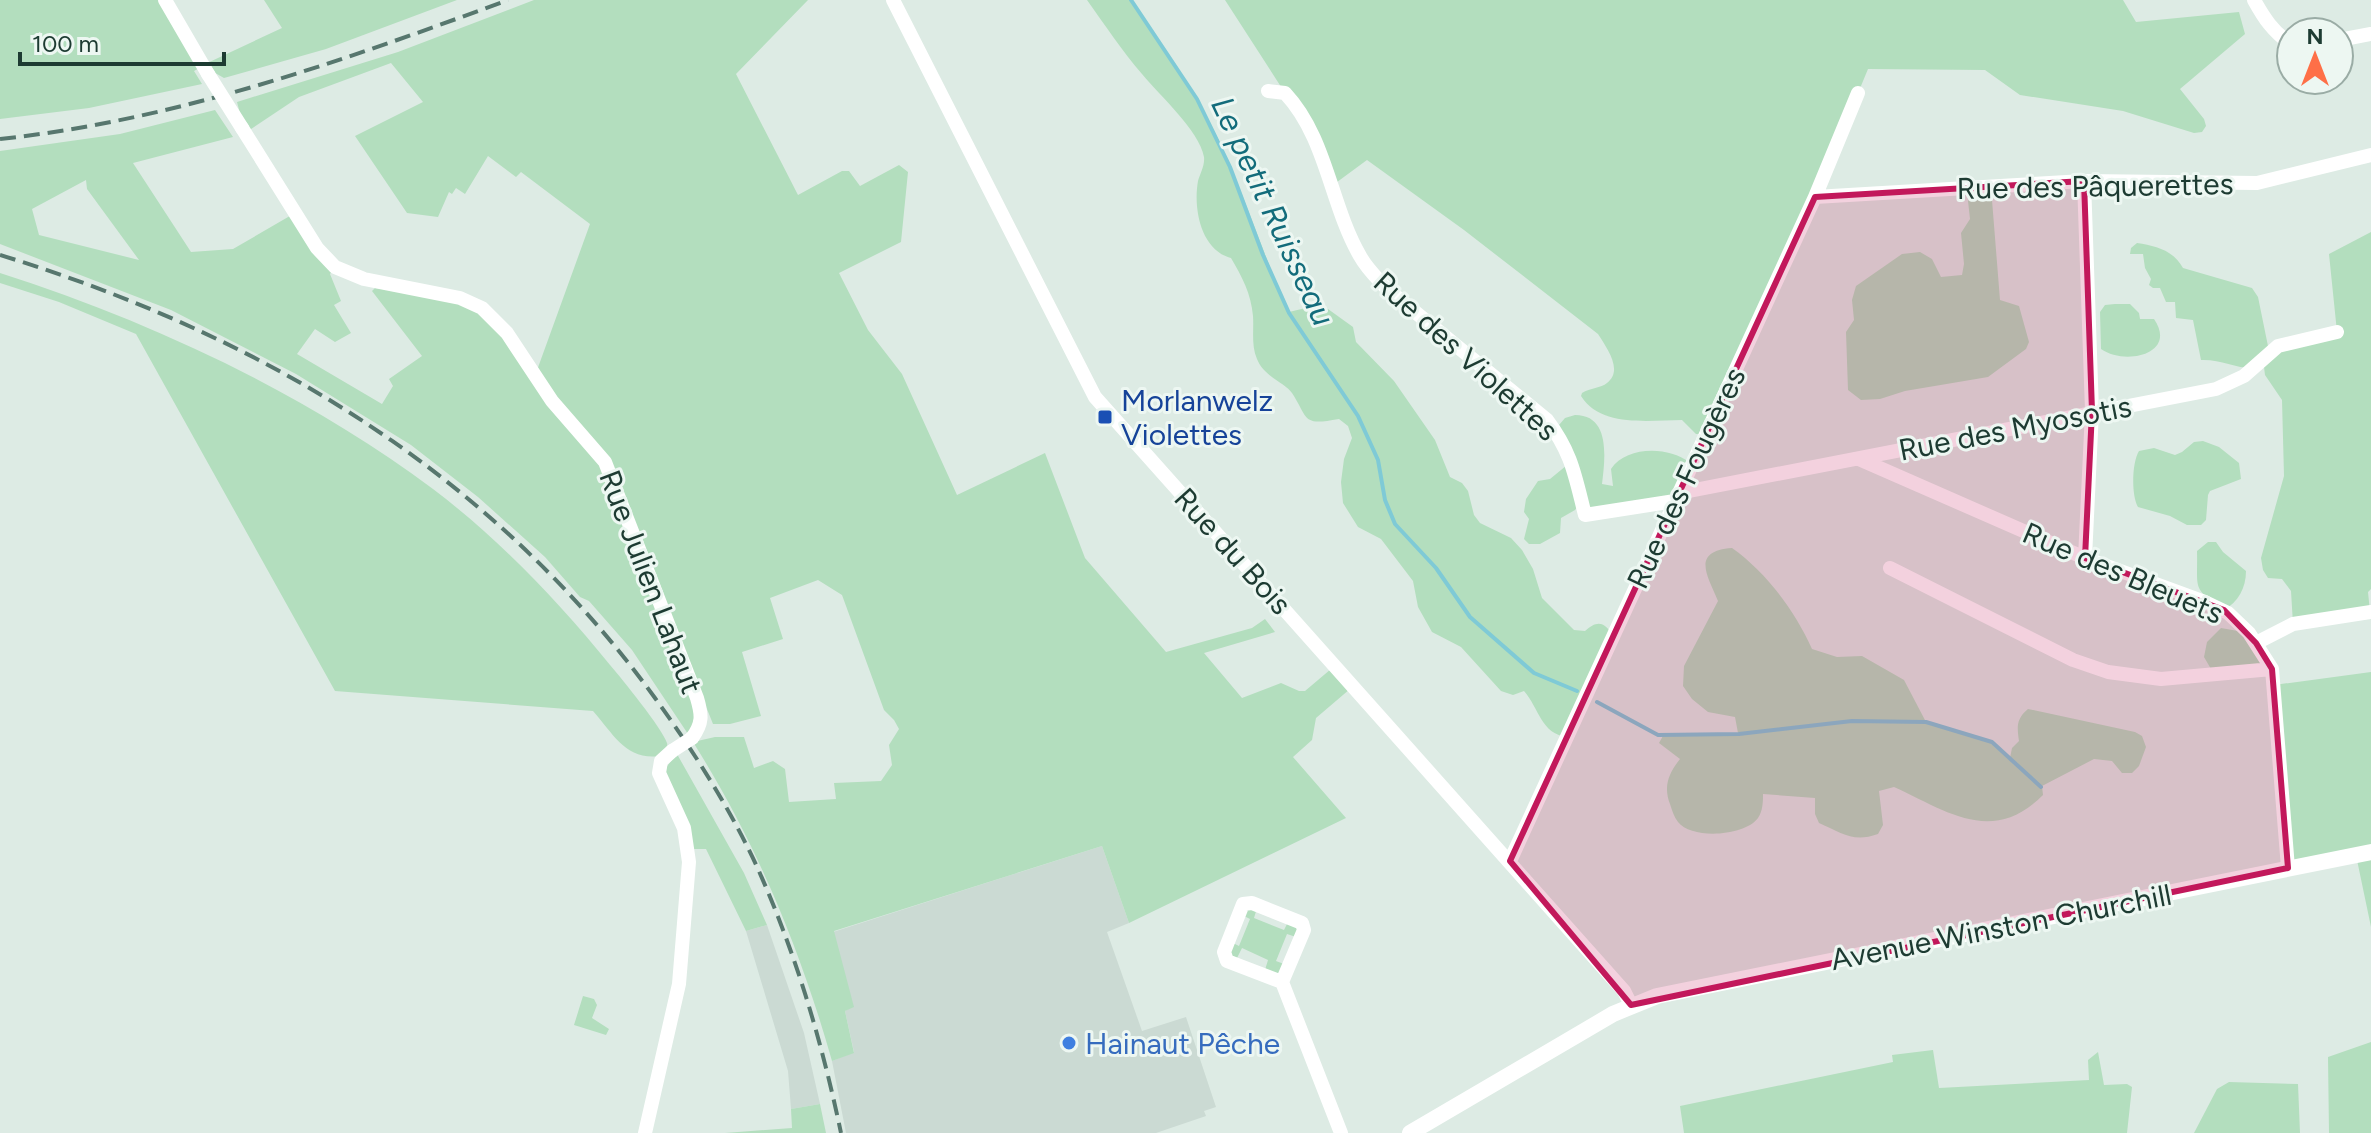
<svg xmlns="http://www.w3.org/2000/svg" width="2371" height="1133" font-family="Figtree,sans-serif">
  <style>
    .built { fill: #cbdad3 }
    .green { fill: #b3debe; fill-rule: evenodd }
    .lines { fill: none; stroke-linecap: round; stroke-linejoin: round }
    .stream { stroke: #7fcad6; stroke-width: 4 }
    .minor { stroke: #fff; stroke-width: 14 }
    .tertiary { stroke: #fff; stroke-width: 16 }
    .rail { stroke: #57776e; stroke-width: 4; stroke-dasharray: 16 8; stroke-linecap: butt }
    .minor-bridge { stroke: #fff; stroke-width: 14 }
    .marked { fill: #c2185b; fill-opacity: 0.2; stroke: #c2185b; stroke-width: 6; stroke-linejoin: round }
    .transit-dot { fill: #1a4fb4; stroke: #edf7f2; stroke-width: 3 }
    .shop-dot { fill: #3f7fe0; stroke: #edf7f2; stroke-width: 3 }
    .labels { text-anchor: middle; dominant-baseline: central; stroke-width: 6; stroke-linejoin: round; paint-order: stroke }
    .street-label { font-size: 30px; fill: #1d3b32; stroke: #edf7f2 }
    .transit-label { font-size: 30px; fill: #164399; stroke: #edf7f2; text-anchor: start }
    .shop-label { font-size: 30px; fill: #366cbe; stroke: #edf7f2; text-anchor: start }
    .water-label { font-size: 32px; font-style: italic; fill: #136c7b; stroke: #edf7f2 }
  </style>
  <rect width="100%" height="100%" fill="#ddebe4"/>
  <path class="built" d="M 1102,846 L 1129,923 L 1107,932 L 1142,1031 L 1186,1017 L 1216,1107 L 1204,1111 L 1206,1116 L 1156,1133 L 846,1133 L 832,1061 L 854,1052 L 845,1011 L 853,1006 L 833,932 Z
    M 767,925 L 804,1033 L 820,1104 L 791,1109 L 788,1071 L 746,931 Z"/>
  <path class="green" d="M 0,0 L 165,0 L 203,65 L 282,28 L 264,0 L 457,0 L 326,49 L 224,78 L 203,66 L 194,71 L 202,84 L 89,108 L 0,119 Z
    M 534,0 L 808,0 L 736,74 L 798,195 L 842,171 L 849,171 L 860,186 L 899,165 L 908,172 L 901,242 L 839,273 L 868,330 L 902,374 L 957,495 L 1045,453 L 1085,558 L 1166,652 L 1252,628 L 1265,619 L 1275,632 L 1204,653 L 1242,698 L 1281,683 L 1299,691 L 1305,691 L 1331,669 L 1350,689 L 1316,718 L 1312,740 L 1293,757 L 1346,818 L 1129,923 L 1102,846 L 834,931 L 854,1007 L 845,1011 L 854,1053 L 832,1061 C 800,948 756,842 693,742 L 715,737 L 744,737 L 754,768 L 773,761 L 785,769 L 789,802 L 836,799 L 834,783 L 881,781 L 892,765 L 889,745 L 899,729 L 894,720 L 884,710 L 842,595 L 818,580 L 770,598 L 783,639 L 742,652 L 761,716 L 730,724 L 713,724 L 707,709 L 698,699 L 698,721 L 688,734 L 632,650 L 589,601 L 580,597 L 545,557 L 478,497 L 411,445 L 296,374 L 171,310 L 0,244 L 0,151 L 120,134 L 215,110 L 233,137 L 133,163 L 191,252 L 233,249 L 295,213 L 335,267 L 330,274 L 341,301 L 334,305 L 351,333 L 335,342 L 315,329 L 297,354 L 382,404 L 393,386 L 389,379 L 422,356 L 372,291 L 375,288 L 471,302 L 536,373 L 590,224 L 521,172 L 516,177 L 488,156 L 465,194 L 456,188 L 452,194 L 449,192 L 438,217 L 407,213 L 355,136 L 423,102 L 391,63 L 299,97 L 245,133 L 237,102 L 398,52 ZM 86,180 L 87,189 L 139,260 L 39,235 L 32,209 Z
    M 1087,0 L 1131,0 C 1153,32 1176,64 1196,97 C 1236,164 1257,242 1289,312 L 1314,306 L 1328,309 L 1353,327 L 1356,342 L 1394,381 L 1435,440 L 1450,477 L 1462,483 L 1468,491 L 1474,515 L 1480,523 L 1511,538 L 1522,550 L 1533,569 L 1542,598 L 1574,630 L 1585,631 C 1595,622 1603,620 1611,633 L 1567,737 C 1541,734 1539,708 1524,691 L 1513,695 L 1501,691 L 1461,647 L 1432,632 L 1418,607 L 1413,581 L 1381,539 L 1358,527 L 1343,503 L 1341,482 L 1344,459 L 1352,438 L 1348,426 L 1339,419 C 1301,426 1309,419 1292,393 C 1286,383 1264,377 1257,359 C 1251,345 1254,330 1253,316 C 1251,293 1242,277 1231,258 C 1201,250 1193,209 1198,181 C 1200,174 1205,165 1204,157 C 1199,130 1160,96 1142,74 C 1122,51 1105,25 1087,0 Z
    M 1225,0 L 2123,0 L 2136,22 L 2239,12 L 2245,34 L 2180,89 L 2204,119 L 2206,126 L 2202,132 L 2194,133 L 2123,111 L 2020,95 L 1985,70 L 1868,69 L 1815,197 L 1701,434 L 1696,434 L 1682,420 C 1650,420 1601,428 1581,396 L 1582,393 C 1590,388 1601,388 1607,383 C 1624,370 1606,347 1598,334 L 1464,230 L 1367,160 L 1333,185 L 1285,93 Z
    M 1972,196 L 1986,196 L 1992,200 L 2000,300 L 2019,306 L 2029,342 L 2026,349 L 1988,377 L 1905,391 L 1880,399 L 1861,400 L 1848,390 L 1846,332 L 1854,320 L 1852,300 L 1856,286 L 1902,254 L 1920,252 L 1932,259 L 1941,277 L 1962,275 L 1964,264 L 1961,233 L 1970,219 L 1968,201 Z
    M 2371,232 L 2371,589 L 2368,592 L 2370,612 L 2293,624 L 2291,591 L 2282,579 L 2268,578 L 2263,570 L 2261,558 L 2284,476 L 2282,400 L 2265,375 L 2264,367 C 2240,372 2224,359 2201,360 L 2193,320 L 2176,318 L 2175,302 L 2166,302 L 2160,288 L 2153,288 L 2149,285 L 2151,279 L 2145,268 L 2143,254 L 2130,254 L 2131,248 L 2137,243 C 2156,246 2173,250 2183,268 L 2252,288 L 2258,297 L 2269,351 L 2337,332 L 2329,254 Z
    M 0,273 C 153,322 304,393 433,489 C 499,539 558,601 610,665 C 622,679 662,728 667,743 C 668,745 666,753 666,755 C 627,763 616,737 593,711 L 335,691 L 136,334 L 59,302 L 0,283 Z
    M 2115,304 L 2130,304 L 2139,313 L 2140,319 L 2154,319 C 2178,354 2125,366 2101,349 L 2100,312 L 2105,305 Z
    M 1575,415 C 1611,415 1605,459 1602,484 L 1613,486 L 1611,469 C 1626,446 1668,446 1689,462 L 1675,501 L 1599,513 L 1582,501 L 1575,510 L 1561,518 L 1560,533 L 1540,544 L 1529,544 L 1524,539 L 1529,519 L 1524,512 L 1526,499 L 1538,481 L 1550,479 L 1572,461 L 1559,425 L 1565,418 Z
    M 2203,441 L 2219,447 L 2239,463 L 2241,479 L 2210,491 L 2208,495 L 2206,520 L 2201,525 L 2187,525 L 2170,516 L 2138,507 C 2131,495 2132,462 2139,451 L 2154,448 L 2175,455 L 2182,452 L 2194,442 Z
    M 2208,542 L 2216,542 L 2223,552 L 2246,571 C 2246,588 2238,602 2224,610 C 2191,587 2198,590 2197,551 Z
    M 1732,548 C 1766,572 1795,611 1812,649 L 1837,657 L 1862,656 L 1904,680 L 1926,722 L 1992,742 L 2010,758 L 2012,748 L 2019,741 C 2017,727 2016,719 2028,709 L 2135,732 L 2142,736 L 2146,747 L 2139,766 L 2132,773 L 2122,773 L 2112,761 L 2094,759 L 2042,786 L 2043,795 C 1992,846 1947,811 1894,787 L 1879,791 L 1883,825 L 1878,834 C 1853,843 1842,833 1819,823 L 1815,814 L 1815,798 L 1763,794 C 1763,801 1763,811 1758,818 C 1745,836 1692,840 1678,822 C 1674,817 1672,810 1670,804 C 1663,786 1669,773 1680,759 L 1659,743 L 1664,734 L 1738,733 L 1735,717 L 1708,712 L 1692,699 L 1683,686 L 1684,666 L 1718,601 C 1707,575 1691,551 1732,548 Z
    M 2221,628 L 2249,633 L 2262,664 L 2211,669 L 2204,657 L 2207,642 Z
    M 2371,672 L 2371,852 L 2288,868 L 2274,685 Z
    M 677,754 L 744,873 L 767,925 L 746,931 L 706,849 L 689,849 L 663,771 Z
    M 2371,858 L 2371,927 L 2357,860 Z
    M 1245,908 L 1257,908 L 1254,918 L 1284,930 L 1288,922 L 1298,926 L 1296,937 L 1287,934 L 1276,961 L 1284,964 L 1280,973 L 1276,975 L 1265,970 L 1268,960 L 1242,948 L 1237,958 L 1230,955 L 1233,943 L 1239,946 L 1250,919 L 1242,915 Z
    M 583,996 L 594,999 L 597,1005 L 592,1018 L 609,1029 L 606,1035 L 574,1025 Z
    M 2371,1042 L 2371,1133 L 2329,1133 L 2328,1057 Z
    M 1933,1050 L 1939,1088 L 2089,1080 L 2088,1060 L 2098,1052 L 2104,1085 L 2127,1084 L 2132,1087 L 2127,1133 L 1684,1133 L 1680,1106 L 1893,1062 L 1892,1055 Z
    M 2229,1082 L 2298,1084 L 2300,1133 L 2194,1133 L 2217,1089 Z
    M 820,1104 L 826,1133 L 725,1133 L 792,1128 L 791,1109 Z"/>
  <g class="lines">
    <path class="stream" d="M 1131,0 L 1197,99 L 1230,167 L 1263,255 L 1289,313 L 1358,416 L 1378,460 L 1385,500 L 1395,524 L 1436,568 L 1470,617 L 1534,673 L 1577,691
      M 1597,702 L 1658,735 L 1739,734 L 1852,721 L 1926,722 L 1992,742 L 2041,787"/>
    <path class="minor" d="M 165,0 L 208,74
      M 893,0 L 1095,397 L 1624,991 L 1631,1005
      M 2254,0 C 2264,18 2273,32 2291,44
      M 2339,40 L 2371,34
      M 1268,91 L 1285,93 C 1327,138 1330,204 1360,256 C 1367,269 1377,278 1387,289 L 1547,420 C 1572,453 1575,476 1585,515 L 1675,501
      M 242,128 L 317,248 L 335,267 L 364,279 L 460,298 L 482,308 L 507,333 L 552,401 L 605,462 L 697,698 C 702,715 703,723 692,738
      M 2084,181 L 2092,411 L 2085,558
      M 1815,197 L 2084,181 L 2257,183 L 2371,155
      M 1859,459 L 2085,558 L 2205,602 L 2228,613 L 2249,633 L 2272,669 L 2288,868
      M 1679,493 L 2216,389 L 2244,376 L 2278,346 L 2337,332
      M 1890,568 L 2073,660 L 2108,672 L 2161,679 L 2272,669
      M 2256,643 L 2293,624 L 2371,612
      M 1510,861 L 1815,197 L 1858,93
      M 1282,982 L 1227,961 L 1224,952 L 1243,904 L 1252,903 L 1302,923 L 1304,930 L 1282,982 L 1341,1133
      M 645,1133 L 679,984 L 689,862 L 684,828 L 659,773 L 661,761 L 672,751"/>
    <path class="tertiary" d="M 1410,1133 L 1613,1014 L 1657,996 L 2371,852"/>
    <path class="rail" d="M 0,139 C 177,120 342,61 508,0
      M 0,255 C 264,336 491,473 655,698 C 694,752 730,808 758,869 C 796,954 822,1042 841,1133"/>
    <path class="minor-bridge" d="M 208,74 L 242,128
      M 672,751 L 692,738"/>
  </g>
  <path class="marked" d="M 2084,181 L 2092,411 L 2085,558 L 2224,610 L 2256,643 L 2272,669 L 2288,868 L 1631,1005 L 1510,861 L 1815,197 Z"/>
  <rect class="transit-dot" x="1097" y="409" width="16" height="16" rx="4"/>
  <circle class="shop-dot" cx="1069" cy="1043" r="8"/>
  <g class="labels">
    <g class="street-label">
      <text transform="translate(2095 186) rotate(-1)">Rue des Pâquerettes</text>
      <text transform="translate(1466 356) rotate(42)">Rue des Violettes</text>
      <text transform="translate(2015 428) rotate(-11)">Rue des Myosotis</text>
      <text transform="translate(1686 478) rotate(-65)">Rue des Fougères</text>
      <text transform="translate(1233 551) rotate(48)">Rue du Bois</text>
      <text transform="translate(2123 573) rotate(23)">Rue des Bleuets</text>
      <text transform="translate(651 582) rotate(69)">Rue Julien Lahaut</text>
      <text transform="translate(2001 927) rotate(-11)">Avenue Winston Churchill</text>
    </g>
    <g class="transit-label">
      <text x="1121" y="400">Morlanwelz<tspan x="1121" dy="34">Violettes</tspan></text>
    </g>
    <g class="shop-label">
      <text x="1085" y="1043">Hainaut Pêche</text>
    </g>
    <g class="water-label">
      <text transform="translate(1273 211) rotate(65)">Le petit Ruisseau</text>
    </g>
  </g>
  <g transform="translate(2315 56)"><circle r="38" fill="#edf7f2" stroke="#9aaca5" stroke-width="2"/>
  <path d="M0-6L14 30L0 20L-14 30Z" fill="#fe6f47"/>
  <text y="-12" font-size="22" font-weight="bold" text-anchor="middle" fill="#1d3b32">N</text>
  </g>
  <path d="M20 52v12h204v-12" fill="none" stroke="#1d3b32" stroke-width="4"/>
  <text x="32" y="52" font-size="24" fill="#1d3b32" stroke="#edf7f2" stroke-width="6" paint-order="stroke">100 m</text>
</svg>
